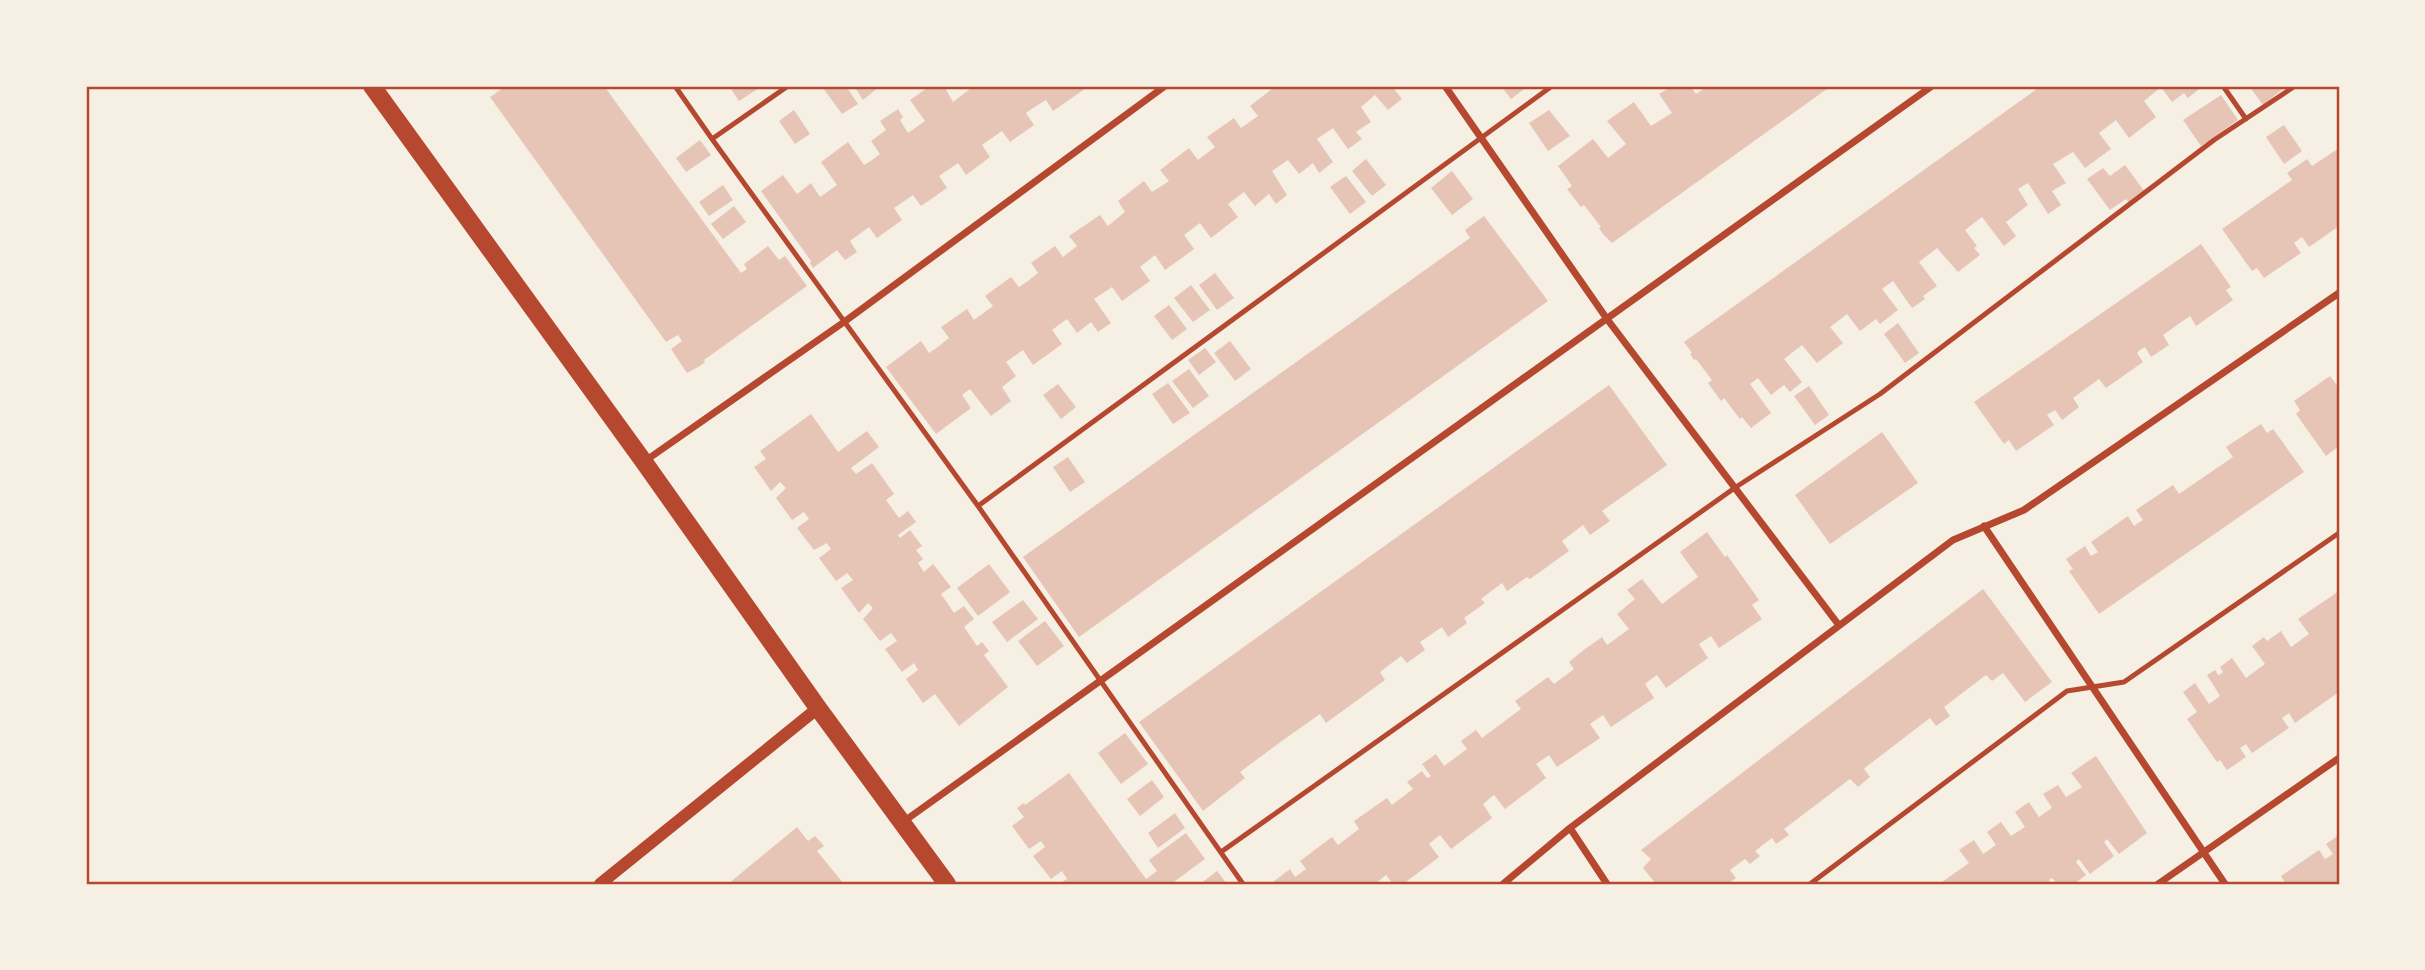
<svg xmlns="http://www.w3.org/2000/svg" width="2425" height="970" font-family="'DM Sans',sans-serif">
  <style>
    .building { fill: #e6c5b7 }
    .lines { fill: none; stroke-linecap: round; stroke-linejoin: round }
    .service { stroke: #b5482f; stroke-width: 5 }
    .minor { stroke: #b5482f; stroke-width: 7 }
    .tertiary { stroke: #b5482f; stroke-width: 12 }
    .primary { stroke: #b5482f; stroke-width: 18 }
    .neatline { fill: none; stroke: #b5482f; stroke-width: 2.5 }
  </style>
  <rect width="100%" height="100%" fill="#f6efe4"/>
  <path class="building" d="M 506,86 L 508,88 L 510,86 L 604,86 L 741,273 L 747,269 L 744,264 L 768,246 L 779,260 L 785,256 L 807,286 L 704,360 L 705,362 L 700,366 L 687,373 L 671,349 L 682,341 L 678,335 L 666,342 L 490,97 Z
    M 729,86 L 757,86 L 759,88 L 739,101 Z
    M 826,86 L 846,86 L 858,104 L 842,114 L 823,88 Z
    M 854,86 L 878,86 L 879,87 L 863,100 Z
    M 930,86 L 944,86 L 953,102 L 970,89 L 968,86 L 1089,86 L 1053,111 L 1046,100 L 1036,106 L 1026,113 L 1034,125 L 1010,142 L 1002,131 L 982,145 L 990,157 L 966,175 L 958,163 L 939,176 L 947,188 L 921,206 L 913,195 L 894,208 L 902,220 L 877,238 L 869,227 L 850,241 L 857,252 L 845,260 L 837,250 L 813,268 L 810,263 L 811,261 L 761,191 L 783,175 L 797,194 L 811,183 L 820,197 L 837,185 L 821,162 L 848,142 L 864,165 L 872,160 L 880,154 L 871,141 L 886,130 L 880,121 L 898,109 L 903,117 L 900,120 L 908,133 L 925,121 L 910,100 Z
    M 1276,86 L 1392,86 L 1402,99 L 1388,110 L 1375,95 L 1361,107 L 1371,122 L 1356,132 L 1362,139 L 1348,149 L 1333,128 L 1317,139 L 1333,162 L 1319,173 L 1313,163 L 1299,174 L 1288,160 L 1272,171 L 1287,195 L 1276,204 L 1269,194 L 1255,206 L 1244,192 L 1228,204 L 1238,217 L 1211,238 L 1200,223 L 1184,235 L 1194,249 L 1179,260 L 1165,270 L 1155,255 L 1140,267 L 1150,281 L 1122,301 L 1112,287 L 1094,299 L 1111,323 L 1098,332 L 1091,322 L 1077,333 L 1067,319 L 1052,330 L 1062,344 L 1047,355 L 1033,365 L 1023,350 L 1006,362 L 1016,376 L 1002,387 L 1011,401 L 991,416 L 970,389 L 962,395 L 971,408 L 936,434 L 886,367 L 921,341 L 929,353 L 939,346 L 949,338 L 941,327 L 967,309 L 974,320 L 993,306 L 985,296 L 1011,277 L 1019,287 L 1028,281 L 1038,273 L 1031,263 L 1055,246 L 1063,257 L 1077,246 L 1069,236 L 1100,215 L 1108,226 L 1125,212 L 1118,201 L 1144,181 L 1152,192 L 1160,187 L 1169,181 L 1160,170 L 1189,148 L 1198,160 L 1215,147 L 1207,137 L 1234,118 L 1241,128 L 1258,116 L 1250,106 Z
    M 1501,86 L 1528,86 L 1511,99 Z
    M 1672,86 L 1690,86 L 1696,94 L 1708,86 L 1831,86 L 1612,243 L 1603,234 L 1599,228 L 1601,227 L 1584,205 L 1581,207 L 1567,189 L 1572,186 L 1558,166 L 1593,139 L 1608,158 L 1626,144 L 1607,121 L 1634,102 L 1651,126 L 1672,113 L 1659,94 Z
    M 2041,86 L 2203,86 L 2188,98 L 2184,93 L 2172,102 L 2161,87 L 2144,101 L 2156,117 L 2129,138 L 2116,120 L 2099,133 L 2111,149 L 2085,168 L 2073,152 L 2053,164 L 2066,183 L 2052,191 L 2061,205 L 2048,214 L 2028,183 L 2018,189 L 2028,205 L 2006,222 L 2016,236 L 2004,246 L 1982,217 L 1965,230 L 1977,246 L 1974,248 L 1980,255 L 1958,272 L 1937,248 L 1919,262 L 1937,286 L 1923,296 L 1925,299 L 1912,308 L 1893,281 L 1882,289 L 1898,310 L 1880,324 L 1876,319 L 1860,331 L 1847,314 L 1830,327 L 1843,343 L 1817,363 L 1802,345 L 1784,359 L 1802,382 L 1790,392 L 1784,385 L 1771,395 L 1758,378 L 1750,384 L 1771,413 L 1751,428 L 1742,417 L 1740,419 L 1724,398 L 1721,401 L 1708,383 L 1712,380 L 1696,359 L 1694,360 L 1690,354 L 1692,353 L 1684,342 Z
    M 2249,86 L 2284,86 L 2285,87 L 2263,105 Z
    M 2221,95 L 2238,120 L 2201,146 L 2183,120 Z
    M 794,110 L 810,134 L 795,144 L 779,121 Z
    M 1549,110 L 1570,136 L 1548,151 L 1529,123 Z
    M 2284,125 L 2302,151 L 2284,164 L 2266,137 Z
    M 700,140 L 711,155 L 686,172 L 676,158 Z
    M 2339,148 L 2339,226 L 2309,247 L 2302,237 L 2294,243 L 2301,253 L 2264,278 L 2257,268 L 2252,271 L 2222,229 L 2292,180 L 2287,173 L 2307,159 L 2312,166 Z
    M 1366,159 L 1386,185 L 1372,196 L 1352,171 Z
    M 2125,165 L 2145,192 L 2129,203 L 2126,199 L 2110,210 L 2087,179 L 2103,168 L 2110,176 Z
    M 1452,171 L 1473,199 L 1452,215 L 1431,188 Z
    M 1346,176 L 1366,202 L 1350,214 L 1330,187 Z
    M 723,185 L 733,200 L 709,216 L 699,202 Z
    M 734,206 L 746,222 L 723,239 L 711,224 Z
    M 1484,216 L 1548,301 L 1079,637 L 1023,557 L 1467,240 L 1470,238 L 1465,230 Z
    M 2201,244 L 2231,287 L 2226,290 L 2233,300 L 2196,326 L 2190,316 L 2163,335 L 2169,345 L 2151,357 L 2145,347 L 2140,350 L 2137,353 L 2143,362 L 2106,388 L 2099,379 L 2073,398 L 2079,407 L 2062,420 L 2055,410 L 2047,415 L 2054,425 L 2016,451 L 2009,440 L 2004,444 L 1974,402 Z
    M 1215,273 L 1234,298 L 1217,310 L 1199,285 Z
    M 1191,285 L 1210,310 L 1193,322 L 1174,298 Z
    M 1169,305 L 1187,329 L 1172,340 L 1154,316 Z
    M 1898,323 L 1919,353 L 1905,363 L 1884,334 Z
    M 1230,341 L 1251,369 L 1235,381 L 1214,353 Z
    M 1205,348 L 1216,362 L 1199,375 L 1188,360 Z
    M 1189,369 L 1209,396 L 1193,408 L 1172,381 Z
    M 2330,376 L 2339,388 L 2339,446 L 2326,456 L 2296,414 L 2300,410 L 2294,401 Z
    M 1168,383 L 1190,413 L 1173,424 L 1152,394 Z
    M 1058,384 L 1076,407 L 1061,419 L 1043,395 Z
    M 1609,385 L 1667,465 L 1602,511 L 1610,521 L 1590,535 L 1583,525 L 1562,541 L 1569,551 L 1530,579 L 1527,577 L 1507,591 L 1502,583 L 1481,599 L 1485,603 L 1464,618 L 1467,623 L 1448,637 L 1442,627 L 1420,642 L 1425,650 L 1407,663 L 1401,656 L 1380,672 L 1385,680 L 1326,723 L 1320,714 L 1279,743 L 1240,772 L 1245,778 L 1203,811 L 1139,722 Z
    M 1809,386 L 1829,415 L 1815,425 L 1794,396 Z
    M 811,414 L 838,452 L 867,431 L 879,447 L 851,468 L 856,474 L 872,463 L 894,494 L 886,500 L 899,518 L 908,511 L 916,522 L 898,535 L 900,538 L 910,530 L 922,546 L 916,550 L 923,559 L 918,563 L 924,572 L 933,564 L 951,587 L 941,594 L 954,613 L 964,606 L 974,619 L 964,627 L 977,646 L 982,642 L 989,651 L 984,655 L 1008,687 L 959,726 L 935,694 L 923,703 L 906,679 L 918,670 L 914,663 L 902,672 L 885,649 L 897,641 L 891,633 L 880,641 L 863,619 L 873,608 L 868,603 L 859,613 L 841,588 L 853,580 L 847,573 L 836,581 L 819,558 L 831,549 L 827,543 L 814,550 L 797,528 L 809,519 L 804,512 L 792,520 L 776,498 L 786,488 L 780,482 L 771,491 L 754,467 L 766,459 L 760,451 Z
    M 2261,424 L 2267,433 L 2273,429 L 2304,472 L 2099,614 L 2069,571 L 2073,569 L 2066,559 L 2085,546 L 2091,556 L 2098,552 L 2091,542 L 2128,516 L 2134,526 L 2138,523 L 2143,520 L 2136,510 L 2173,485 L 2179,494 L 2233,457 L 2226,447 Z
    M 1882,432 L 1918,483 L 1830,544 L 1795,495 Z
    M 1068,457 L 1085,482 L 1070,492 L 1053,467 Z
    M 1707,532 L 1725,557 L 1727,555 L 1759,600 L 1752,605 L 1762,619 L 1719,648 L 1711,636 L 1699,644 L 1708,658 L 1666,688 L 1657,675 L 1650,680 L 1645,684 L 1654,698 L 1611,727 L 1603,715 L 1597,719 L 1590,724 L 1600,738 L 1557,767 L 1549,755 L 1536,764 L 1546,778 L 1505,809 L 1494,795 L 1483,804 L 1492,818 L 1451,849 L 1440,835 L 1429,844 L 1439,857 L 1403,884 L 1393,884 L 1386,875 L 1375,884 L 1275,884 L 1273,882 L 1290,869 L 1295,877 L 1306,869 L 1300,861 L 1332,837 L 1338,845 L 1359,829 L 1354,821 L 1387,798 L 1392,805 L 1413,789 L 1407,782 L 1422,771 L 1427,778 L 1431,776 L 1422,764 L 1436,754 L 1444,766 L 1467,749 L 1461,741 L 1476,730 L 1482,738 L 1521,709 L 1515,701 L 1548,677 L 1554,684 L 1574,669 L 1569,662 L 1585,649 L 1602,637 L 1607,645 L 1629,629 L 1617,614 L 1635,599 L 1627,590 L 1642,579 L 1662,604 L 1698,577 L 1680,552 Z
    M 989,564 L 1010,592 L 978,616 L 957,588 Z
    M 1983,589 L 2052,682 L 2025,702 L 2003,673 L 1992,681 L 1986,675 L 1944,707 L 1950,716 L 1936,726 L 1930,718 L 1866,767 L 1864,769 L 1870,777 L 1858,787 L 1850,779 L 1784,829 L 1789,835 L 1776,844 L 1772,838 L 1755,851 L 1760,856 L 1750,864 L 1745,859 L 1730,870 L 1736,878 L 1728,884 L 1716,884 L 1714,882 L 1712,884 L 1656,884 L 1643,868 L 1651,859 L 1641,850 Z
    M 2339,591 L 2339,692 L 2295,723 L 2289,713 L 2282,718 L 2289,728 L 2252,753 L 2246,744 L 2240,748 L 2246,757 L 2227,770 L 2220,760 L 2217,762 L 2187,719 L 2197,712 L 2183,692 L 2195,683 L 2209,704 L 2220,696 L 2207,675 L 2215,670 L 2218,675 L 2221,674 L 2223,672 L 2220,667 L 2232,658 L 2246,678 L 2265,664 L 2252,646 L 2264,637 L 2267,641 L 2281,631 L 2291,647 L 2309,634 L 2298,619 Z
    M 1023,600 L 1038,619 L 1007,642 L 992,622 Z
    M 1045,621 L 1064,646 L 1037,666 L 1018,641 Z
    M 1125,733 L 1148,764 L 1121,784 L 1098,753 Z
    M 2096,756 L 2147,833 L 2119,854 L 2107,839 L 2104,842 L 2114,856 L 2090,874 L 2079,859 L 2076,862 L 2086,875 L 2074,884 L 2057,884 L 2052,878 L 2049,880 L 2052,884 L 1939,884 L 1969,863 L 1959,850 L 1974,840 L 1983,854 L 1996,845 L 1987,832 L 2001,822 L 2011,836 L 2025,827 L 2015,812 L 2029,802 L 2039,817 L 2052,808 L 2043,794 L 2058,785 L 2066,797 L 2082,787 L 2071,773 Z
    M 1069,773 L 1146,879 L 1157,871 L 1149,860 L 1186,833 L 1205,859 L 1171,884 L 1059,884 L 1067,879 L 1062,871 L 1051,879 L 1033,856 L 1045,847 L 1041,841 L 1029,849 L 1012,826 L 1024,817 L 1017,808 L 1024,803 L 1025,805 Z
    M 1152,780 L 1164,797 L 1140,816 L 1127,799 Z
    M 1175,813 L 1185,828 L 1158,848 L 1148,833 Z
    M 797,827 L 808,841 L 815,836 L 824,846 L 817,851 L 844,884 L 728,884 Z
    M 2339,835 L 2339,884 L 2286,884 L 2281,876 L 2319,850 L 2325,859 L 2333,854 L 2326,844 Z
    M 1217,871 L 1227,884 L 1200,884 Z"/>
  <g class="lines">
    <path class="service" d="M 675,86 L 712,139 L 788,86
      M 2223,86 L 2246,119
      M 712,139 L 978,506 L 1243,884
      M 978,506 L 1552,86
      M 1221,852 L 1736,487 L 1880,394 L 2214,140 L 2295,86
      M 1810,884 L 2067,691 L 2124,682 L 2339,533"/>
    <path class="minor" d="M 1445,86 L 1607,319 L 1838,624
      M 645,461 L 844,322 L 1165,86
      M 1984,526 L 2225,884
      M 903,822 L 1932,86
      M 1570,828 L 1607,884
      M 1503,884 L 1570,828 L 1953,540 L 2024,510 L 2339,293
      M 2158,884 L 2339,758"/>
    <path class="tertiary" d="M 600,884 L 818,708"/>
    <path class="primary" d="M 372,86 L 644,462 L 818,708 L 947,884"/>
  </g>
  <rect width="2425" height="970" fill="none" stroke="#f6efe4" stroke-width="175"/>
  <rect x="88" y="88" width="2250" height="795" class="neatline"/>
</svg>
